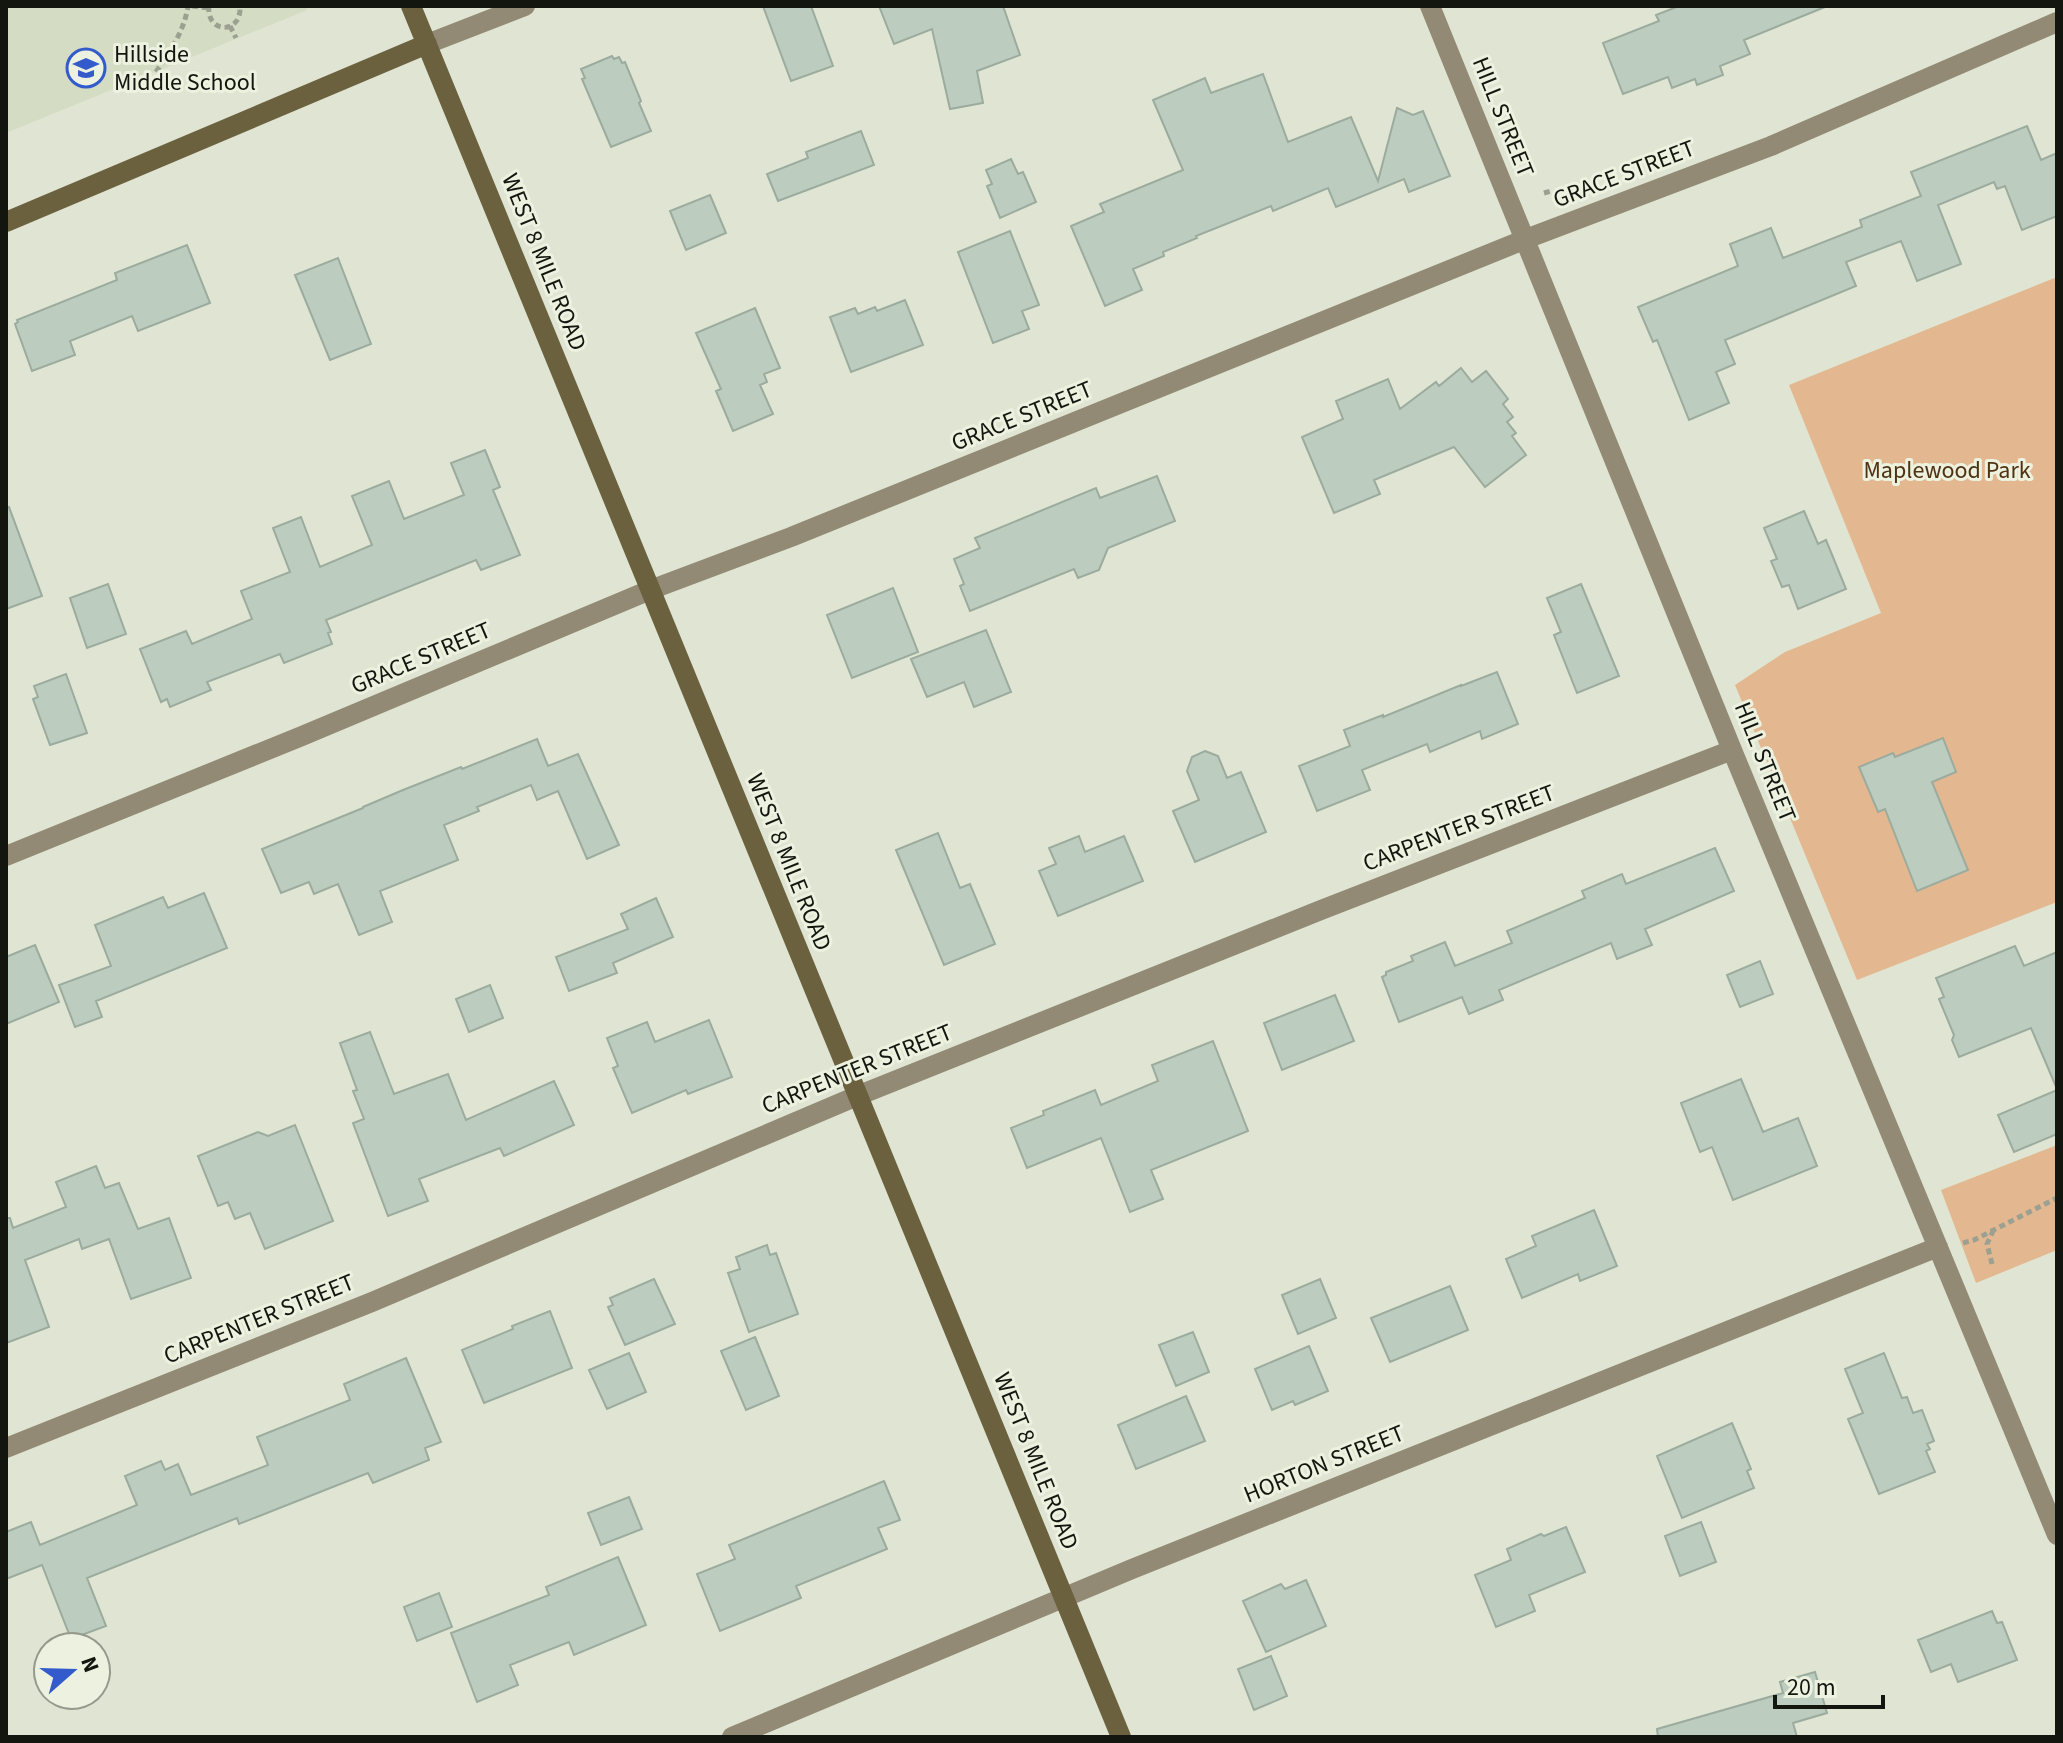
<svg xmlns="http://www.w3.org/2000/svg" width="2063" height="1743" font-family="'Source Sans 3',sans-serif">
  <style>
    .built { fill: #d4ddc3 }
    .green { fill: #e3b890 }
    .building { fill: #bcccbe; stroke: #9bab9e; stroke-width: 2 }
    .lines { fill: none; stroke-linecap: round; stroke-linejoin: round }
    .path { stroke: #9ba091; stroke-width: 5; stroke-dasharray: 6 4; stroke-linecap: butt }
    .minor { stroke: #928a74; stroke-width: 20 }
    .tertiary { stroke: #928a74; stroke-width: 20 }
    .secondary { stroke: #6c613f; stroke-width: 20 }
    .labels { text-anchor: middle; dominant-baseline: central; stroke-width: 6; stroke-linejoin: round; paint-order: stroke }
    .poi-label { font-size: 24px; fill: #13150f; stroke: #ecf2df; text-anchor: start }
    .street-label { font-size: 24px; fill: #13150f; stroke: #ecf2df }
    .park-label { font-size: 24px; fill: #503212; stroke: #ecf2df }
  </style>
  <rect width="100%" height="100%" fill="#dfe5d2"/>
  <path class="built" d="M 6,6 L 306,6 L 307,10 L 6,133 Z"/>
  <path class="green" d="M 2057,277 L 2057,902 L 1857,980 L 1735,685 L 1785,652 L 1881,613 L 1789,385 Z
    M 2057,1145 L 2057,1250 L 1976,1283 L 1941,1190 Z"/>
  <path class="building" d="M 763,6 L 811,6 L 833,66 L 791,81 Z
    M 879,6 L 1003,6 L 1020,55 L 977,71 L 983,103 L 950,109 L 932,29 L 894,44 Z
    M 1679,6 L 1825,6 L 1825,7 L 1744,40 L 1750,54 L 1720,66 L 1723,75 L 1697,85 L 1695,79 L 1672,88 L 1668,77 L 1623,94 L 1603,43 L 1659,21 L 1656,15 Z
    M 612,56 L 614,59 L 619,57 L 622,63 L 625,62 L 641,101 L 639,103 L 651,131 L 611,147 L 582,79 L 585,78 L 581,69 Z
    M 1263,74 L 1288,142 L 1351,117 L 1378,181 L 1397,108 L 1413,115 L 1423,111 L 1450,176 L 1409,192 L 1404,179 L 1336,207 L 1328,188 L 1273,211 L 1271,206 L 1196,236 L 1197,238 L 1163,252 L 1164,256 L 1133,269 L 1142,290 L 1105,306 L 1071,226 L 1104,212 L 1100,204 L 1183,170 L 1153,100 L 1205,78 L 1211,93 Z
    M 2027,126 L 2041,160 L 2057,153 L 2057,216 L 2022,230 L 2005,186 L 1997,189 L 1994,182 L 1938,205 L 1961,264 L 1917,281 L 1901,241 L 1846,262 L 1856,286 L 1725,340 L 1735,364 L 1716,372 L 1729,403 L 1689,420 L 1657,340 L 1653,342 L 1638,307 L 1738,266 L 1730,244 L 1771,228 L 1783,258 L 1862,227 L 1860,220 L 1921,196 L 1911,172 Z
    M 861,131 L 874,165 L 778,201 L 767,174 L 808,158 L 806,152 Z
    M 1011,159 L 1018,174 L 1023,172 L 1036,202 L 1000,218 L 987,186 L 992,184 L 986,170 Z
    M 710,195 L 726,233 L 686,250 L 670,211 Z
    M 1010,231 L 1039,305 L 1022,311 L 1029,329 L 993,343 L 958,252 Z
    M 187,245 L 210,303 L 138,331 L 132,316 L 70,341 L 75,355 L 32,371 L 15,324 L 18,322 L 17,320 L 117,280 L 115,273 Z
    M 338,258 L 371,344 L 330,360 L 295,275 Z
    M 905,300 L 923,345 L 851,372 L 830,317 L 855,308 L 858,314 L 875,307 L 877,311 Z
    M 755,308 L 780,368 L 764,374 L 767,382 L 760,385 L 773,414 L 733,431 L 716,391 L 721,389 L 696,333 Z
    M 1461,368 L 1472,382 L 1486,371 L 1508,399 L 1503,404 L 1513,417 L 1507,422 L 1516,433 L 1512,436 L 1526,455 L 1485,487 L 1454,447 L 1374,480 L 1380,494 L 1334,513 L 1302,437 L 1343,419 L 1336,401 L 1388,379 L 1400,409 L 1436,382 L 1439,386 Z
    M 485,450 L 500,487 L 493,490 L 520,555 L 481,570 L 476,560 L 326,620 L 331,632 L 328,633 L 332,644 L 284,663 L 280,654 L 207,682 L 211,690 L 170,707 L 167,699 L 161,702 L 140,649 L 186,631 L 192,644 L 252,619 L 241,591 L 290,572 L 273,528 L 301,517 L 320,567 L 372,545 L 352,496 L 389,481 L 404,519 L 464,495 L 451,463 Z
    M 1157,476 L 1175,521 L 1108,548 L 1099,570 L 1078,578 L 1074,569 L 970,611 L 960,586 L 964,584 L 954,559 L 980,548 L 975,538 L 1096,488 L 1100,498 Z
    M 9,507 L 42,596 L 6,609 L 6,508 Z
    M 1804,511 L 1818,544 L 1826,540 L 1846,589 L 1798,609 L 1789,585 L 1782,587 L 1771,561 L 1777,559 L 1764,528 Z
    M 108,584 L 126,634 L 87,648 L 70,598 Z
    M 1581,584 L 1619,676 L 1577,693 L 1554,635 L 1561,632 L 1547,598 Z
    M 893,588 L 918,652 L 852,678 L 827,615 Z
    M 986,630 L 1011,692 L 974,707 L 964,682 L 927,697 L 911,659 Z
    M 1497,672 L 1518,724 L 1482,739 L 1480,731 L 1430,752 L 1427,744 L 1362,770 L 1370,790 L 1317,811 L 1299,766 L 1350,746 L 1344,730 L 1383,715 L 1383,717 L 1461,685 L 1461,686 Z
    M 66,674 L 87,733 L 50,745 L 33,699 L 38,697 L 34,686 Z
    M 1943,738 L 1956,772 L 1932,782 L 1968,870 L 1917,891 L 1885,809 L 1878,812 L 1859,767 L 1893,753 L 1895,757 Z
    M 537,739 L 548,766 L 578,754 L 619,845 L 587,859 L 558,791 L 537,800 L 531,785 L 477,807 L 479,811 L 444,825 L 458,860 L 380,891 L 392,922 L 359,935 L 338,884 L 314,894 L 309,882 L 281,893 L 262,849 L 363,808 L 363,807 L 403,790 L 461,767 L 462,769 Z
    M 1205,751 L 1218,756 L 1227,778 L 1241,772 L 1266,832 L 1195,862 L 1173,811 L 1199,800 L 1187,771 L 1192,757 Z
    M 938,833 L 960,888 L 970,884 L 995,944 L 944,965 L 896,850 Z
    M 1079,836 L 1085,852 L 1124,836 L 1143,881 L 1058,916 L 1039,871 L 1056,864 L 1049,848 Z
    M 1715,848 L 1734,891 L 1645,929 L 1652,945 L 1617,959 L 1611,943 L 1499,990 L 1503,1000 L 1469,1014 L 1462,997 L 1399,1022 L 1382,977 L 1386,975 L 1386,972 L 1413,961 L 1411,956 L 1445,942 L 1455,966 L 1512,943 L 1507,931 L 1585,898 L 1582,891 L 1622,874 L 1626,884 Z
    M 204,893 L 227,948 L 96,1001 L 102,1017 L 75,1027 L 59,985 L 111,966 L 95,925 L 163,897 L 168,908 Z
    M 656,898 L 673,937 L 613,963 L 617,973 L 569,991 L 556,957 L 628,929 L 621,914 Z
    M 35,945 L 59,1002 L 6,1024 L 6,957 Z
    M 2015,946 L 2024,966 L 2057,952 L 2057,1089 L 2031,1028 L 1959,1057 L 1952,1040 L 1954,1035 L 1939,999 L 1944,997 L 1936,978 Z
    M 1760,961 L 1773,994 L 1740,1007 L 1727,975 Z
    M 490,985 L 503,1018 L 469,1032 L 456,999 Z
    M 1335,995 L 1354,1041 L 1282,1070 L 1264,1023 Z
    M 709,1020 L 732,1077 L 688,1094 L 686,1090 L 632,1113 L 613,1068 L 618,1066 L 607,1038 L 647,1022 L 655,1042 Z
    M 370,1032 L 394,1094 L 448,1074 L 466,1120 L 554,1081 L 574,1125 L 504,1156 L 500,1148 L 419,1179 L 428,1201 L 388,1216 L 353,1123 L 364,1119 L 353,1091 L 357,1090 L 340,1043 Z
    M 1213,1041 L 1248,1131 L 1151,1170 L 1163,1199 L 1130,1212 L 1101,1138 L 1027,1168 L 1011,1128 L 1044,1115 L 1043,1111 L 1095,1090 L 1101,1105 L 1158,1081 L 1152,1065 Z
    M 1741,1079 L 1763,1132 L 1798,1118 L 1817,1166 L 1733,1200 L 1712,1147 L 1700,1152 L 1681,1103 Z
    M 2057,1090 L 2057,1134 L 2014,1152 L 1998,1115 Z
    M 295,1125 L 333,1221 L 265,1249 L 250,1213 L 235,1219 L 228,1202 L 218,1206 L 198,1156 L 258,1132 L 268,1136 Z
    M 96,1166 L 105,1188 L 119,1183 L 138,1229 L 169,1218 L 191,1278 L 131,1299 L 109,1239 L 82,1249 L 79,1239 L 25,1260 L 49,1327 L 6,1343 L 6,1218 L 10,1218 L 13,1228 L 66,1207 L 56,1182 Z
    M 1594,1210 L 1617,1266 L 1580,1281 L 1578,1274 L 1522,1298 L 1506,1259 L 1536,1246 L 1532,1236 Z
    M 767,1245 L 770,1255 L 776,1253 L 798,1314 L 749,1332 L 728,1273 L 740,1269 L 736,1257 Z
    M 654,1279 L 675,1324 L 625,1345 L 608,1307 L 613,1305 L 610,1298 Z
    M 1320,1279 L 1336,1318 L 1298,1334 L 1282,1295 Z
    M 1450,1286 L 1468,1330 L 1390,1362 L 1371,1318 Z
    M 550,1311 L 572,1368 L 484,1403 L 462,1350 L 513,1329 L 512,1326 Z
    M 1193,1332 L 1209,1372 L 1176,1386 L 1159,1345 Z
    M 755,1337 L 779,1396 L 746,1410 L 721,1351 Z
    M 1309,1346 L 1328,1391 L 1295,1405 L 1293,1401 L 1272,1410 L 1255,1369 Z
    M 629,1353 L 646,1392 L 607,1409 L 589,1370 Z
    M 1884,1353 L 1902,1398 L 1907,1397 L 1913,1413 L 1922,1410 L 1934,1441 L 1927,1444 L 1930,1449 L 1926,1451 L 1935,1472 L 1879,1494 L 1848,1419 L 1863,1413 L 1845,1369 Z
    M 406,1358 L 441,1442 L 425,1448 L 429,1460 L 373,1483 L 368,1473 L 239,1524 L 237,1518 L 87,1578 L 106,1626 L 71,1639 L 42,1565 L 6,1579 L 6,1532 L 31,1522 L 40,1545 L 137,1505 L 125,1476 L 161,1461 L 165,1470 L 178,1464 L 191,1495 L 268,1465 L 257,1437 L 350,1400 L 344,1384 Z
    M 1186,1396 L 1205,1441 L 1136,1469 L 1118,1425 Z
    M 1732,1423 L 1751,1469 L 1747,1471 L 1754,1488 L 1682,1518 L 1657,1456 Z
    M 884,1481 L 900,1520 L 878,1528 L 887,1549 L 796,1586 L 801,1598 L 720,1631 L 697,1574 L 735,1559 L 729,1545 Z
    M 629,1497 L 642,1529 L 601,1545 L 588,1513 Z
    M 1701,1522 L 1716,1562 L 1680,1576 L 1665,1536 Z
    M 1566,1527 L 1585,1572 L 1529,1595 L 1535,1611 L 1496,1627 L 1475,1575 L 1511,1560 L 1507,1549 L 1541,1534 L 1544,1536 Z
    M 618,1557 L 646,1625 L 574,1655 L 569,1642 L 510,1665 L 518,1685 L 477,1702 L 451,1633 L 549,1595 L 546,1587 Z
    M 1306,1580 L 1326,1626 L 1266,1652 L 1243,1601 L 1281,1584 L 1285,1589 Z
    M 439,1593 L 452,1627 L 417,1641 L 404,1607 Z
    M 1992,1611 L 1997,1623 L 2002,1622 L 2017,1660 L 1958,1682 L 1951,1664 L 1931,1672 L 1918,1640 Z
    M 1271,1656 L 1287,1696 L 1254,1710 L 1238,1669 Z
    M 1815,1672 L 1827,1713 L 1793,1723 L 1797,1737 L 1658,1737 L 1657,1729 L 1783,1693 L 1780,1682 Z"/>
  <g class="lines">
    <path class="path" d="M 192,6 L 209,8
      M 209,6 C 206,34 242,35 240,6
      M 230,26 L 236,38
      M 156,72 C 170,51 184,32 188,6
      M 1544,193 L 1551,191
      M 1963,1243 L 1974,1240 L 2057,1198
      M 1992,1264 L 1987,1244 L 1993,1231"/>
    <path class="minor" d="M 1430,6 L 1732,750 L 2057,1535
      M 6,856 L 302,736 L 650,590 L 791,537 L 1526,239 L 1771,146 L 2057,22
      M 6,1448 L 372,1302 L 857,1096 L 1321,910 L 1732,750
      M 732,1737 L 1132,1569 L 1938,1247"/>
    <path class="tertiary" d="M 427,44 L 525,6"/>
    <path class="secondary" d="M 411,6 L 1121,1737
      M 6,222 L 427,44"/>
  </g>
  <defs>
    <g id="school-ring" transform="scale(2)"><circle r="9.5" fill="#ecf2df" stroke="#345bcb" stroke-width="1.5"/><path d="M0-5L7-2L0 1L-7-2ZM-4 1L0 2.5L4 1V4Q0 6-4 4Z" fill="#345bcb"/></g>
  </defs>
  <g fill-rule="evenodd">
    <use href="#school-ring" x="86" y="68"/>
  </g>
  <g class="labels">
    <g class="poi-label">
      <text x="114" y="54">Hillside<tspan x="114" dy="28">Middle School</tspan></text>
    </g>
    <g class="street-label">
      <text transform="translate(1503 117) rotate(68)">HILL STREET</text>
      <text transform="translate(1624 174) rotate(-21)">GRACE STREET</text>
      <text transform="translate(544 262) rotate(68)">WEST 8 MILE ROAD</text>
      <text transform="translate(1022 416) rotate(-22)">GRACE STREET</text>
      <text transform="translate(421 658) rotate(-23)">GRACE STREET</text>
      <text transform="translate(1765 762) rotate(68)">HILL STREET</text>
      <text transform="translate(1459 828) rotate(-21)">CARPENTER STREET</text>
      <text transform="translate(789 862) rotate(68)">WEST 8 MILE ROAD</text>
      <text transform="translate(857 1069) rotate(-22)">CARPENTER STREET</text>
      <text transform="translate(259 1319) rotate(-22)">CARPENTER STREET</text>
      <text transform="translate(1036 1461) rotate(68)">WEST 8 MILE ROAD</text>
      <text transform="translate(1324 1464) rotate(-22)">HORTON STREET</text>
    </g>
    <g class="park-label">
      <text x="1947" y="470">Maplewood Park</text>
    </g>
  </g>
  <rect width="2063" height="1743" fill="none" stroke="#13150f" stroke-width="16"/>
  <g transform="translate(72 1671) rotate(70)"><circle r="38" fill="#ecf2df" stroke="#959a8c" stroke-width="2"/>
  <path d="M0-6L14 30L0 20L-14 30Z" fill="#345bcb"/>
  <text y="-12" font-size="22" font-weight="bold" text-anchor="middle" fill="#13150f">N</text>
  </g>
  <path d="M1775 1695v12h108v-12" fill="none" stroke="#13150f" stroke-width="4"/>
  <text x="1787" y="1695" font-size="24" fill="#13150f" stroke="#ecf2df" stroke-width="6" paint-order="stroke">20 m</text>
</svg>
